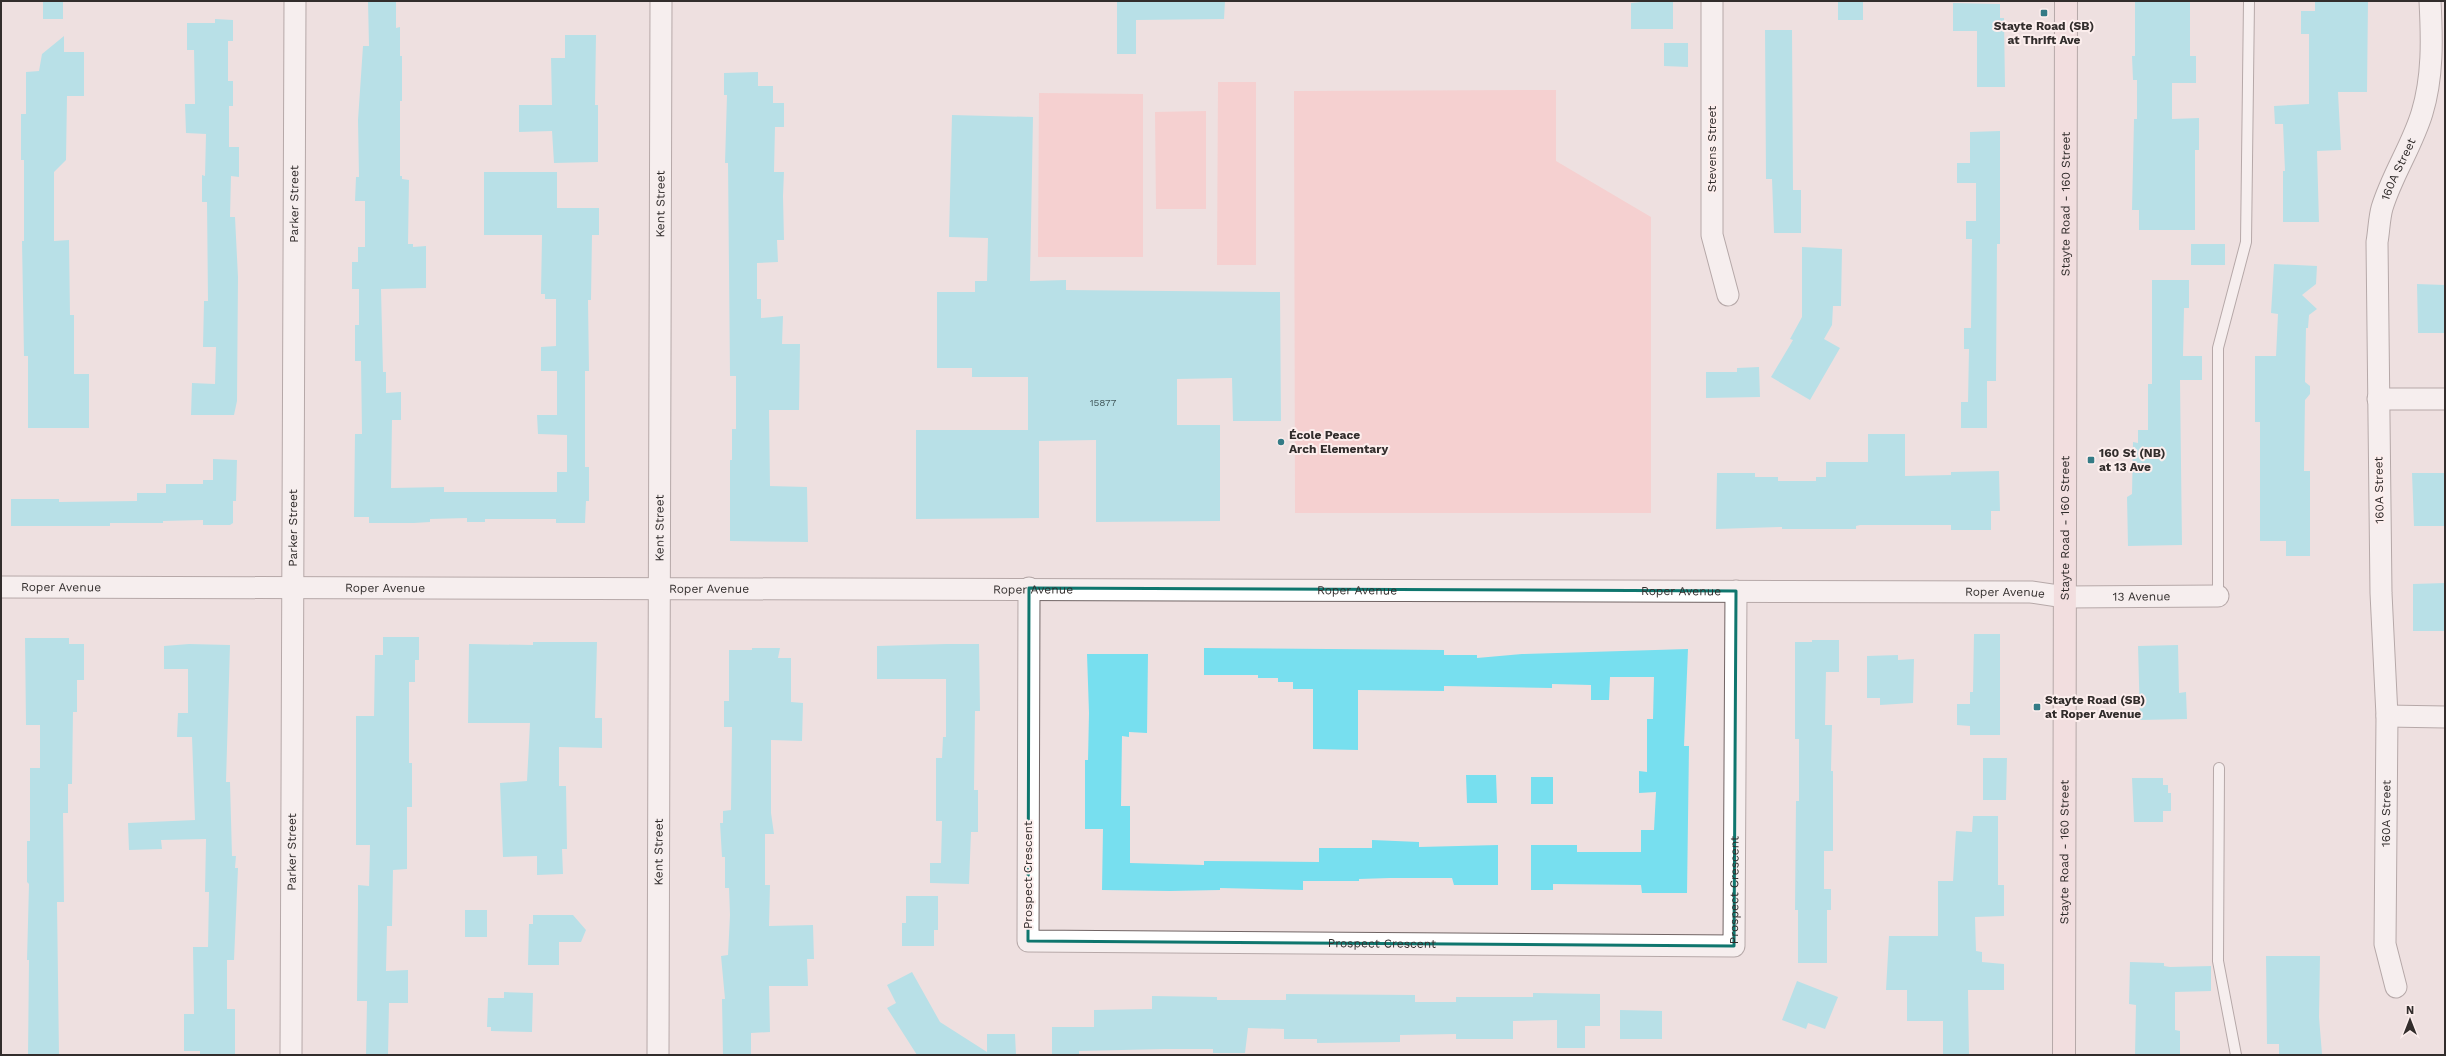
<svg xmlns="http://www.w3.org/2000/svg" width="2446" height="1056" font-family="'Work Sans',sans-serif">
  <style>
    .green { fill: #fdbcbc }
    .building { fill: #77dfef }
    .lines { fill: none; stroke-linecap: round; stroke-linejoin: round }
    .lane-casing { stroke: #716565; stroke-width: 12 }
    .street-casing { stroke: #716565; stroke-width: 23 }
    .secondary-casing { stroke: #716565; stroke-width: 24 }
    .lane { stroke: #fff; stroke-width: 10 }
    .street { stroke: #fff; stroke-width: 21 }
    .secondary { stroke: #f5dcdd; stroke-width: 22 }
    .marked { fill: none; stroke: #0f766e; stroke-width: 3; stroke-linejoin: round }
    .poi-dot { fill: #347b86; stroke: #fceeed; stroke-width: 1.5 }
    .labels { text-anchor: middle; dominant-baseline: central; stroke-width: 4; stroke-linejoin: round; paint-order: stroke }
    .number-label { font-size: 10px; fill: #435a5d }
    .poi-label { font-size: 12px; font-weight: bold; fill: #322d2c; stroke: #fceeed; text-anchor: start }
    .street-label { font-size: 12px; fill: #322d2c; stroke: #fceeed }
  </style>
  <rect width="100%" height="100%" fill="#eee0e0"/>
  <path class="green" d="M 1218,82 L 1256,82 L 1256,265 L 1217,265 Z
    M 1556,90 L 1556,161 L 1651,217 L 1651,513 L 1295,513 L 1294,91 Z
    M 1039,93 L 1143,94 L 1143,257 L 1038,257 Z
    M 1206,111 L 1206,209 L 1156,209 L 1155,112 Z"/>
  <path class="building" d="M 43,1 L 63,1 L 63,19 L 43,19 Z
    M 368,1 L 396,1 L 396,28 L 400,27 L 400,56 L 402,56 L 402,101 L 400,101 L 400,176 L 402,176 L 402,179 L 409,180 L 408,244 L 413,244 L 413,247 L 426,246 L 426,288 L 381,289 L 383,372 L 386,372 L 386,393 L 401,392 L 401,420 L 392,420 L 391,488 L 444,487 L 444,492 L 557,492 L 557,472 L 567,472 L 567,435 L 538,434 L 537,415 L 557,415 L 557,371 L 541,371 L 541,347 L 556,346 L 556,299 L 545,299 L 545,294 L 541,294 L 542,235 L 484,235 L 484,172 L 557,172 L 557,208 L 599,208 L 599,235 L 592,235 L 591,300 L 588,300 L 589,371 L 585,371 L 585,467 L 589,467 L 589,501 L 586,501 L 585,523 L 556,523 L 556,519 L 485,519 L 485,522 L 467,522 L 467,518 L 430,519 L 430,522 L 414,523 L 369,523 L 369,517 L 354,517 L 355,434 L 362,434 L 361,361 L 355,361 L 355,325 L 359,325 L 359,289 L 352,289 L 352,262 L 358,262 L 358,247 L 365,247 L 365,201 L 355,201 L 356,177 L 359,177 L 358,120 L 363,46 L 369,46 Z
    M 1117,1 L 1225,1 L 1224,19 L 1136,20 L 1136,54 L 1117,54 Z
    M 1650,1 L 1673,1 L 1673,29 L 1631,29 L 1631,3 Z
    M 1838,1 L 1863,1 L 1863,20 L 1838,20 Z
    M 2135,1 L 2190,1 L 2190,56 L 2196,56 L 2196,83 L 2172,83 L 2172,119 L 2199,118 L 2199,150 L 2195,150 L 2195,230 L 2139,230 L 2139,210 L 2132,210 L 2134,119 L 2137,119 L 2137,80 L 2133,80 L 2132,56 L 2135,56 Z
    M 2315,1 L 2368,1 L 2367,92 L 2338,92 L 2341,150 L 2317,151 L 2319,222 L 2283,222 L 2283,171 L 2285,171 L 2283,124 L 2275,124 L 2274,106 L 2309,104 L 2309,34 L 2301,34 L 2301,11 L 2315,11 Z
    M 1953,3 L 2000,4 L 2000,18 L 2004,18 L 2005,87 L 1977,87 L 1977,31 L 1953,31 Z
    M 215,19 L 233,20 L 233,41 L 228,41 L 228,81 L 233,81 L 233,106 L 229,106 L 229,147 L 239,147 L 239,177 L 231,176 L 230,217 L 235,217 L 238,277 L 237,401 L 234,415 L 191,415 L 192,383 L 215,384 L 216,347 L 203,347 L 204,301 L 208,301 L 207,202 L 202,202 L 202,175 L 205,176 L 206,134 L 186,133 L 185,104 L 195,104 L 194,50 L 187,50 L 187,23 L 215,23 Z
    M 1765,30 L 1792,30 L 1793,190 L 1801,190 L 1801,233 L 1774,233 L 1772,179 L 1766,179 Z
    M 565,35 L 596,35 L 595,105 L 598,105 L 598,162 L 554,163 L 552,131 L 519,132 L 519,105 L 552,105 L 551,58 L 565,58 Z
    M 64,36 L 64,52 L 84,52 L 84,96 L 67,96 L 66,160 L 54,172 L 54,241 L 69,240 L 70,315 L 74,315 L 74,374 L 89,374 L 89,428 L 28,428 L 28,356 L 24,356 L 22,241 L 24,241 L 24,160 L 21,160 L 21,114 L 26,114 L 26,72 L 39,71 L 42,54 Z
    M 1664,43 L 1688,43 L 1688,67 L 1664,66 Z
    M 758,72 L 758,86 L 773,86 L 773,103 L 784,103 L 784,127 L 775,127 L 774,172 L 784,172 L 783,196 L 784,240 L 777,240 L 778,262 L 757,263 L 757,299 L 761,299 L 761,318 L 783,316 L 782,344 L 800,344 L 799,410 L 769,410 L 770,486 L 807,487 L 808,542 L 730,541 L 730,460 L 732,460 L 732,429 L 736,429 L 736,376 L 730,376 L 728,163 L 725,163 L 727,95 L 724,95 L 724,73 Z
    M 952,115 L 1033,117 L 1030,281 L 1066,280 L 1066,290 L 1280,292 L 1281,421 L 1233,421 L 1232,378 L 1177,379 L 1177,425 L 1220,425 L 1220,521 L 1096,522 L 1096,440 L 1039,441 L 1039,518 L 916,519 L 916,430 L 1028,430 L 1028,377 L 972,377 L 972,368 L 937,368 L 937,292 L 975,292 L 975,281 L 987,281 L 988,238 L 949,237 Z
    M 2000,131 L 2000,244 L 1997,244 L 1996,381 L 1987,381 L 1987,428 L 1961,428 L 1961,402 L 1968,402 L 1969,349 L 1964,349 L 1964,328 L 1971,328 L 1972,239 L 1966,239 L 1966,221 L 1976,221 L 1976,183 L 1957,183 L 1957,163 L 1970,163 L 1970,132 Z
    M 2191,244 L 2225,244 L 2225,265 L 2191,265 Z
    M 1802,247 L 1842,249 L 1841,306 L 1833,306 L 1832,325 L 1824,339 L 1840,348 L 1810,400 L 1771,377 L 1793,340 L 1790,339 L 1802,317 Z
    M 2274,264 L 2317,266 L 2316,284 L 2302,295 L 2317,309 L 2309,315 L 2308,328 L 2306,328 L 2305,382 L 2310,386 L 2310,394 L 2305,400 L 2304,471 L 2310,471 L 2310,556 L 2286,556 L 2286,541 L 2260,541 L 2260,422 L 2255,422 L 2255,356 L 2276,356 L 2278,314 L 2271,313 Z
    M 2152,280 L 2189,280 L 2189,308 L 2184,308 L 2183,356 L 2202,356 L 2202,380 L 2180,380 L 2182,545 L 2128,546 L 2127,497 L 2132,494 L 2133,442 L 2138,443 L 2138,430 L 2148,430 L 2148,384 L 2152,384 Z
    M 2417,284 L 2445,285 L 2445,333 L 2418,333 Z
    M 1759,367 L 1760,397 L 1706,398 L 1706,372 L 1737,372 L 1737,368 Z
    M 1868,434 L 1905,434 L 1905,476 L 1951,475 L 1951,472 L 1999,471 L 2000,511 L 1991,511 L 1991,530 L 1951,530 L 1951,525 L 1860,525 L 1856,526 L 1856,529 L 1782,529 L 1782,527 L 1716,529 L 1717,473 L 1755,473 L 1755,477 L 1778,477 L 1778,481 L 1816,481 L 1816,477 L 1826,477 L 1826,462 L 1868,462 Z
    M 213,459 L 237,460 L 236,501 L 233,501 L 233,523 L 230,525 L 203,525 L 203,520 L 163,521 L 163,523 L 110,523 L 110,526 L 11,526 L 11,499 L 59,499 L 59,502 L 137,501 L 137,493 L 166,493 L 166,484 L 203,484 L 203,480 L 213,480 Z
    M 2412,473 L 2445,473 L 2445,526 L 2414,526 Z
    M 2445,583 L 2445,631 L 2413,631 L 2413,584 Z
    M 1974,634 L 2000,634 L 2000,735 L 1970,735 L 1970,726 L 1957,725 L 1957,704 L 1970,704 L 1970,692 L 1973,692 Z
    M 383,637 L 419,637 L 419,660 L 415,660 L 415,682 L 409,682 L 409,763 L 412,763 L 412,807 L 407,807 L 407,869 L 393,870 L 392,926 L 387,926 L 386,971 L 408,970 L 408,1003 L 389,1003 L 388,1055 L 366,1055 L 367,1001 L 357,1001 L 358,904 L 358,885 L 369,886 L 370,845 L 356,845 L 356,716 L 374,716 L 375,655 L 383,655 Z
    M 25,638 L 69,638 L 69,644 L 84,644 L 84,680 L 77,680 L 77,712 L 73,712 L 72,784 L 68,784 L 68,813 L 63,813 L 64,902 L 57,902 L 59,1055 L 28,1055 L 29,960 L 27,960 L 29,884 L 27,882 L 27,841 L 30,841 L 30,768 L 40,768 L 40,725 L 26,725 Z
    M 1812,640 L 1839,640 L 1839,672 L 1826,672 L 1825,725 L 1832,725 L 1831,771 L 1833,771 L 1833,851 L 1824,851 L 1824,889 L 1831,889 L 1831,910 L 1827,910 L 1827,963 L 1798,963 L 1798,910 L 1795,910 L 1796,801 L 1799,801 L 1799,739 L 1795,739 L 1795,642 L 1812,642 Z
    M 533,642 L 597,642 L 595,718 L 602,718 L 602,748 L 559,747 L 559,786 L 566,786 L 567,849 L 562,849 L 563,874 L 537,875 L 537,856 L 503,857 L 500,783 L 527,781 L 530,723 L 468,723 L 469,644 L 533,645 Z
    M 189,644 L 230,645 L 226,782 L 230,782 L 232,856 L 236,856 L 235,868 L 238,868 L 234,960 L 227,960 L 227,1009 L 235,1009 L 235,1055 L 200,1055 L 200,1051 L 184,1051 L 184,1014 L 194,1014 L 193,947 L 208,947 L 209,892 L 205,892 L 206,839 L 161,840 L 162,849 L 129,850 L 128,823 L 195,820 L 192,737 L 177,737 L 178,713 L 188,713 L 188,669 L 164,669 L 164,646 Z
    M 946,644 L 979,644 L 980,711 L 975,711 L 974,790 L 978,790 L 978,832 L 971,832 L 969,884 L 930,883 L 930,863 L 941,863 L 942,821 L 936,821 L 936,758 L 942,758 L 943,737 L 946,737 L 946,679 L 877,679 L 877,646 Z
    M 2178,645 L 2179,693 L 2186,692 L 2187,719 L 2140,720 L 2138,646 Z
    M 752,648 L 780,648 L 778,658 L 791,658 L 791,702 L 803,703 L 802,741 L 771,740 L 771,813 L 774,834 L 765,834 L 765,885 L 770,885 L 769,926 L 813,925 L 814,959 L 807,959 L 808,986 L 769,986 L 770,1032 L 751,1033 L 751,1055 L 723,1055 L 722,999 L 725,999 L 721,956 L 728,955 L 730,915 L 729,888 L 725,888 L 725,857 L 722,857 L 720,823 L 723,823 L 723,811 L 731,810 L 732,727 L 724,727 L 724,701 L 729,701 L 729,650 L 752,650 Z
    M 1204,648 L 1444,650 L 1444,655 L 1477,655 L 1477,658 L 1522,654 L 1688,649 L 1684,746 L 1689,746 L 1687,893 L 1642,893 L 1641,885 L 1553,884 L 1553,890 L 1531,890 L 1531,845 L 1577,845 L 1577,852 L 1641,852 L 1641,830 L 1654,830 L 1656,792 L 1639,793 L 1639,771 L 1647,772 L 1647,719 L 1653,719 L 1654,677 L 1610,677 L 1609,700 L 1591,700 L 1591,685 L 1552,684 L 1552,688 L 1444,686 L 1444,691 L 1358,690 L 1358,750 L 1313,749 L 1313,689 L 1293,689 L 1293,682 L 1278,682 L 1278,678 L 1258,678 L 1258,675 L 1204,675 Z
    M 1087,654 L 1148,654 L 1147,733 L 1129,732 L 1129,737 L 1122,736 L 1121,806 L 1130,806 L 1130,863 L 1204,865 L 1204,861 L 1319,862 L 1319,848 L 1372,848 L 1372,840 L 1419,842 L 1419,847 L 1498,845 L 1498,885 L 1454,885 L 1452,878 L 1390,878 L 1359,879 L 1359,881 L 1303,881 L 1303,890 L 1220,888 L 1220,890 L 1170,891 L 1102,890 L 1103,829 L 1085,829 L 1085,760 L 1088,760 L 1089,713 Z
    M 1898,655 L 1898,660 L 1914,659 L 1913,703 L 1880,705 L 1880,698 L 1867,698 L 1867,656 Z
    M 1983,758 L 2007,758 L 2006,800 L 1983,800 Z
    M 1466,775 L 1496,775 L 1497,803 L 1467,803 Z
    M 1531,777 L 1553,777 L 1553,804 L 1531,804 Z
    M 2132,778 L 2163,778 L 2163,785 L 2168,785 L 2168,793 L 2171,793 L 2171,811 L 2163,811 L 2163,822 L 2134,822 Z
    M 1973,816 L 1998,816 L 1998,885 L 2004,885 L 2004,916 L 1975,917 L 1976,951 L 1982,952 L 1982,962 L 2004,964 L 2004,990 L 1968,990 L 1969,1055 L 1943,1055 L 1943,1021 L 1907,1021 L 1907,990 L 1886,990 L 1889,936 L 1938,936 L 1938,881 L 1953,881 L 1956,831 L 1972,832 Z
    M 906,896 L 938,896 L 938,930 L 934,930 L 934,946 L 902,946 L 902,923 L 906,923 Z
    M 465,910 L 487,910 L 487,937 L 465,937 Z
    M 533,915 L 573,915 L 586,930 L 581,942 L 559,942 L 559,965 L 528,965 L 529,924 L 533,924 Z
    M 2266,956 L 2320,956 L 2319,1017 L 2322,1054 L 2279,1055 L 2279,1044 L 2267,1044 Z
    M 2130,962 L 2164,963 L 2164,966 L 2170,967 L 2211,966 L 2211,991 L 2175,992 L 2175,1030 L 2180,1031 L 2180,1055 L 2135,1055 L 2136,1005 L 2129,1004 Z
    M 912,972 L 940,1022 L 987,1052 L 987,1034 L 1015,1034 L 1016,1055 L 917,1055 L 887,1008 L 896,1003 L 887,985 Z
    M 1797,981 L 1838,997 L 1825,1029 L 1808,1023 L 1806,1029 L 1782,1020 Z
    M 504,992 L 533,993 L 532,1032 L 491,1031 L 491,1027 L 487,1027 L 488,998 L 504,998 Z
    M 1533,993 L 1600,994 L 1600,1026 L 1585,1026 L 1585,1048 L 1557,1048 L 1557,1020 L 1513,1021 L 1513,1039 L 1456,1039 L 1456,1034 L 1400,1035 L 1400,1042 L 1317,1043 L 1317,1039 L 1284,1039 L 1284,1029 L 1248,1028 L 1245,1053 L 1213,1053 L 1213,1049 L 1165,1049 L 1079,1051 L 1079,1055 L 1052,1055 L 1052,1027 L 1094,1027 L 1094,1010 L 1152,1009 L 1152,996 L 1217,997 L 1217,1000 L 1286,1000 L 1286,994 L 1415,995 L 1415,1002 L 1456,1002 L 1456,997 L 1533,997 Z
    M 1620,1010 L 1662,1011 L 1662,1039 L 1620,1039 Z"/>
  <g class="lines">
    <g class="lane-casing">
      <path id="lane" d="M 2218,596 L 2218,348 L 2246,242 L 2249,1
        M 2219,768 L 2218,961 L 2236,1055"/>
    </g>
    <g class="street-casing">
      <g id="street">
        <path d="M 1712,1 L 1712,235 L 1728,295"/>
        <path d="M 2378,399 L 2445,399"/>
        <path id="s1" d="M 1,587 L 2031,592 L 2065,597 L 2218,596"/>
        <path id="s2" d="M 1029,588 L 1028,941 L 1734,946 L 1736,591"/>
        <path d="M 2387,716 L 2445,717"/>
        <path id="s3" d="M 2396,987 L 2385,944 L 2387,716 L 2381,593 L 2377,242 C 2379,231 2379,219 2382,208 C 2392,175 2412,146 2422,113 C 2433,77 2432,39 2430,1"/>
        <path id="s4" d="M 291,1055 L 295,1"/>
        <path id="s5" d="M 658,1055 L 661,1"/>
      </g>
    </g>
    <g class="secondary-casing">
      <g id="secondary">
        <path id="s6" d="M 2064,1055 L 2066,1"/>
      </g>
    </g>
    <use href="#lane" class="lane"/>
    <use href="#street" class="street"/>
    <use href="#secondary" class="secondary"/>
  </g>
  <path d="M0 0H2446V1056H0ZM 1029,588 L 1736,591 L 1734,946 L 1028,941 Z" fill="#eee0e0" fill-opacity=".55" fill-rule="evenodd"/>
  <path class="marked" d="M 1029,588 L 1736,591 L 1734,946 L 1028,941 Z"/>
  <g class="poi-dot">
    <rect x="2040" y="9" width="8" height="8" rx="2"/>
    <circle cx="1281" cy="442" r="4"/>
    <rect x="2087" y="456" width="8" height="8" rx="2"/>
    <rect x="2033" y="703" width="8" height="8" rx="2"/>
  </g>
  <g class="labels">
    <g class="number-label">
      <text x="1103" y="402">15877</text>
    </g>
    <g class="poi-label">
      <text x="2044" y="26" text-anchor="middle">Stayte Road (SB)<tspan x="2044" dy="14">at Thrift Ave</tspan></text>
      <text x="1289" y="435">École Peace<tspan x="1289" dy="14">Arch Elementary</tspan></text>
      <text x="2099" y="453">160 St (NB)<tspan x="2099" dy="14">at 13 Ave</tspan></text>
      <text x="2045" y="700">Stayte Road (SB)<tspan x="2045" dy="14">at Roper Avenue</tspan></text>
    </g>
    <g class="street-label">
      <text transform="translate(1712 149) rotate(-90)">Stevens Street</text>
      <text stroke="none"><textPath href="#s3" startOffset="823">160A Street</textPath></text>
      <text stroke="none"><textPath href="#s4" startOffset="851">Parker Street</textPath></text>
      <text stroke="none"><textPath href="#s5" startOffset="851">Kent Street</textPath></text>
      <text stroke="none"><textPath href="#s6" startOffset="851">Stayte Road - 160 Street</textPath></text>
      <text transform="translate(2379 490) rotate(-91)">160A Street</text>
      <text stroke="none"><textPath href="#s4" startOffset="527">Parker Street</textPath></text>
      <text stroke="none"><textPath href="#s5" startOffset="527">Kent Street</textPath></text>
      <text stroke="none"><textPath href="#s6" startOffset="527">Stayte Road - 160 Street</textPath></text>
      <text stroke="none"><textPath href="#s1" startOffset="60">Roper Avenue</textPath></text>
      <text stroke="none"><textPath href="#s1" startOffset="384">Roper Avenue</textPath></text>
      <text stroke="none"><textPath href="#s1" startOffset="708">Roper Avenue</textPath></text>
      <text stroke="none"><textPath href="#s1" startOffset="1032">Roper Avenue</textPath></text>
      <text stroke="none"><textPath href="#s1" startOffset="1356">Roper Avenue</textPath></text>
      <text stroke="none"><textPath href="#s1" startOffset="1680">Roper Avenue</textPath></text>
      <text stroke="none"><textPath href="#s1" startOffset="2004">Roper Avenue</textPath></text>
      <text stroke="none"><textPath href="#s1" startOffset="2141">13 Avenue</textPath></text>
      <text stroke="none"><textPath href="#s3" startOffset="175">160A Street</textPath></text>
      <text stroke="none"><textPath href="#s4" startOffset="203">Parker Street</textPath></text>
      <text stroke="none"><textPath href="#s5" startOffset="203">Kent Street</textPath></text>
      <text stroke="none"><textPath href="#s6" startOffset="203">Stayte Road - 160 Street</textPath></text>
      <text transform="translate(1028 875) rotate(-90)">Prospect Crescent</text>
      <text stroke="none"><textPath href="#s2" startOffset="1115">Prospect Crescent</textPath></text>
      <text stroke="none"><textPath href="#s2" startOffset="707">Prospect Crescent</textPath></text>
    </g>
  </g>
  <rect width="2446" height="1056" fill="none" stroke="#322d2c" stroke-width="4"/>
  <g transform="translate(2410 1020)" stroke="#fceeed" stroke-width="3" paint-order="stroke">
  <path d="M0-3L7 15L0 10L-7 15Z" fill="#322d2c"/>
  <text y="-6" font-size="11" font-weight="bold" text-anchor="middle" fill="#322d2c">N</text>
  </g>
</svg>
